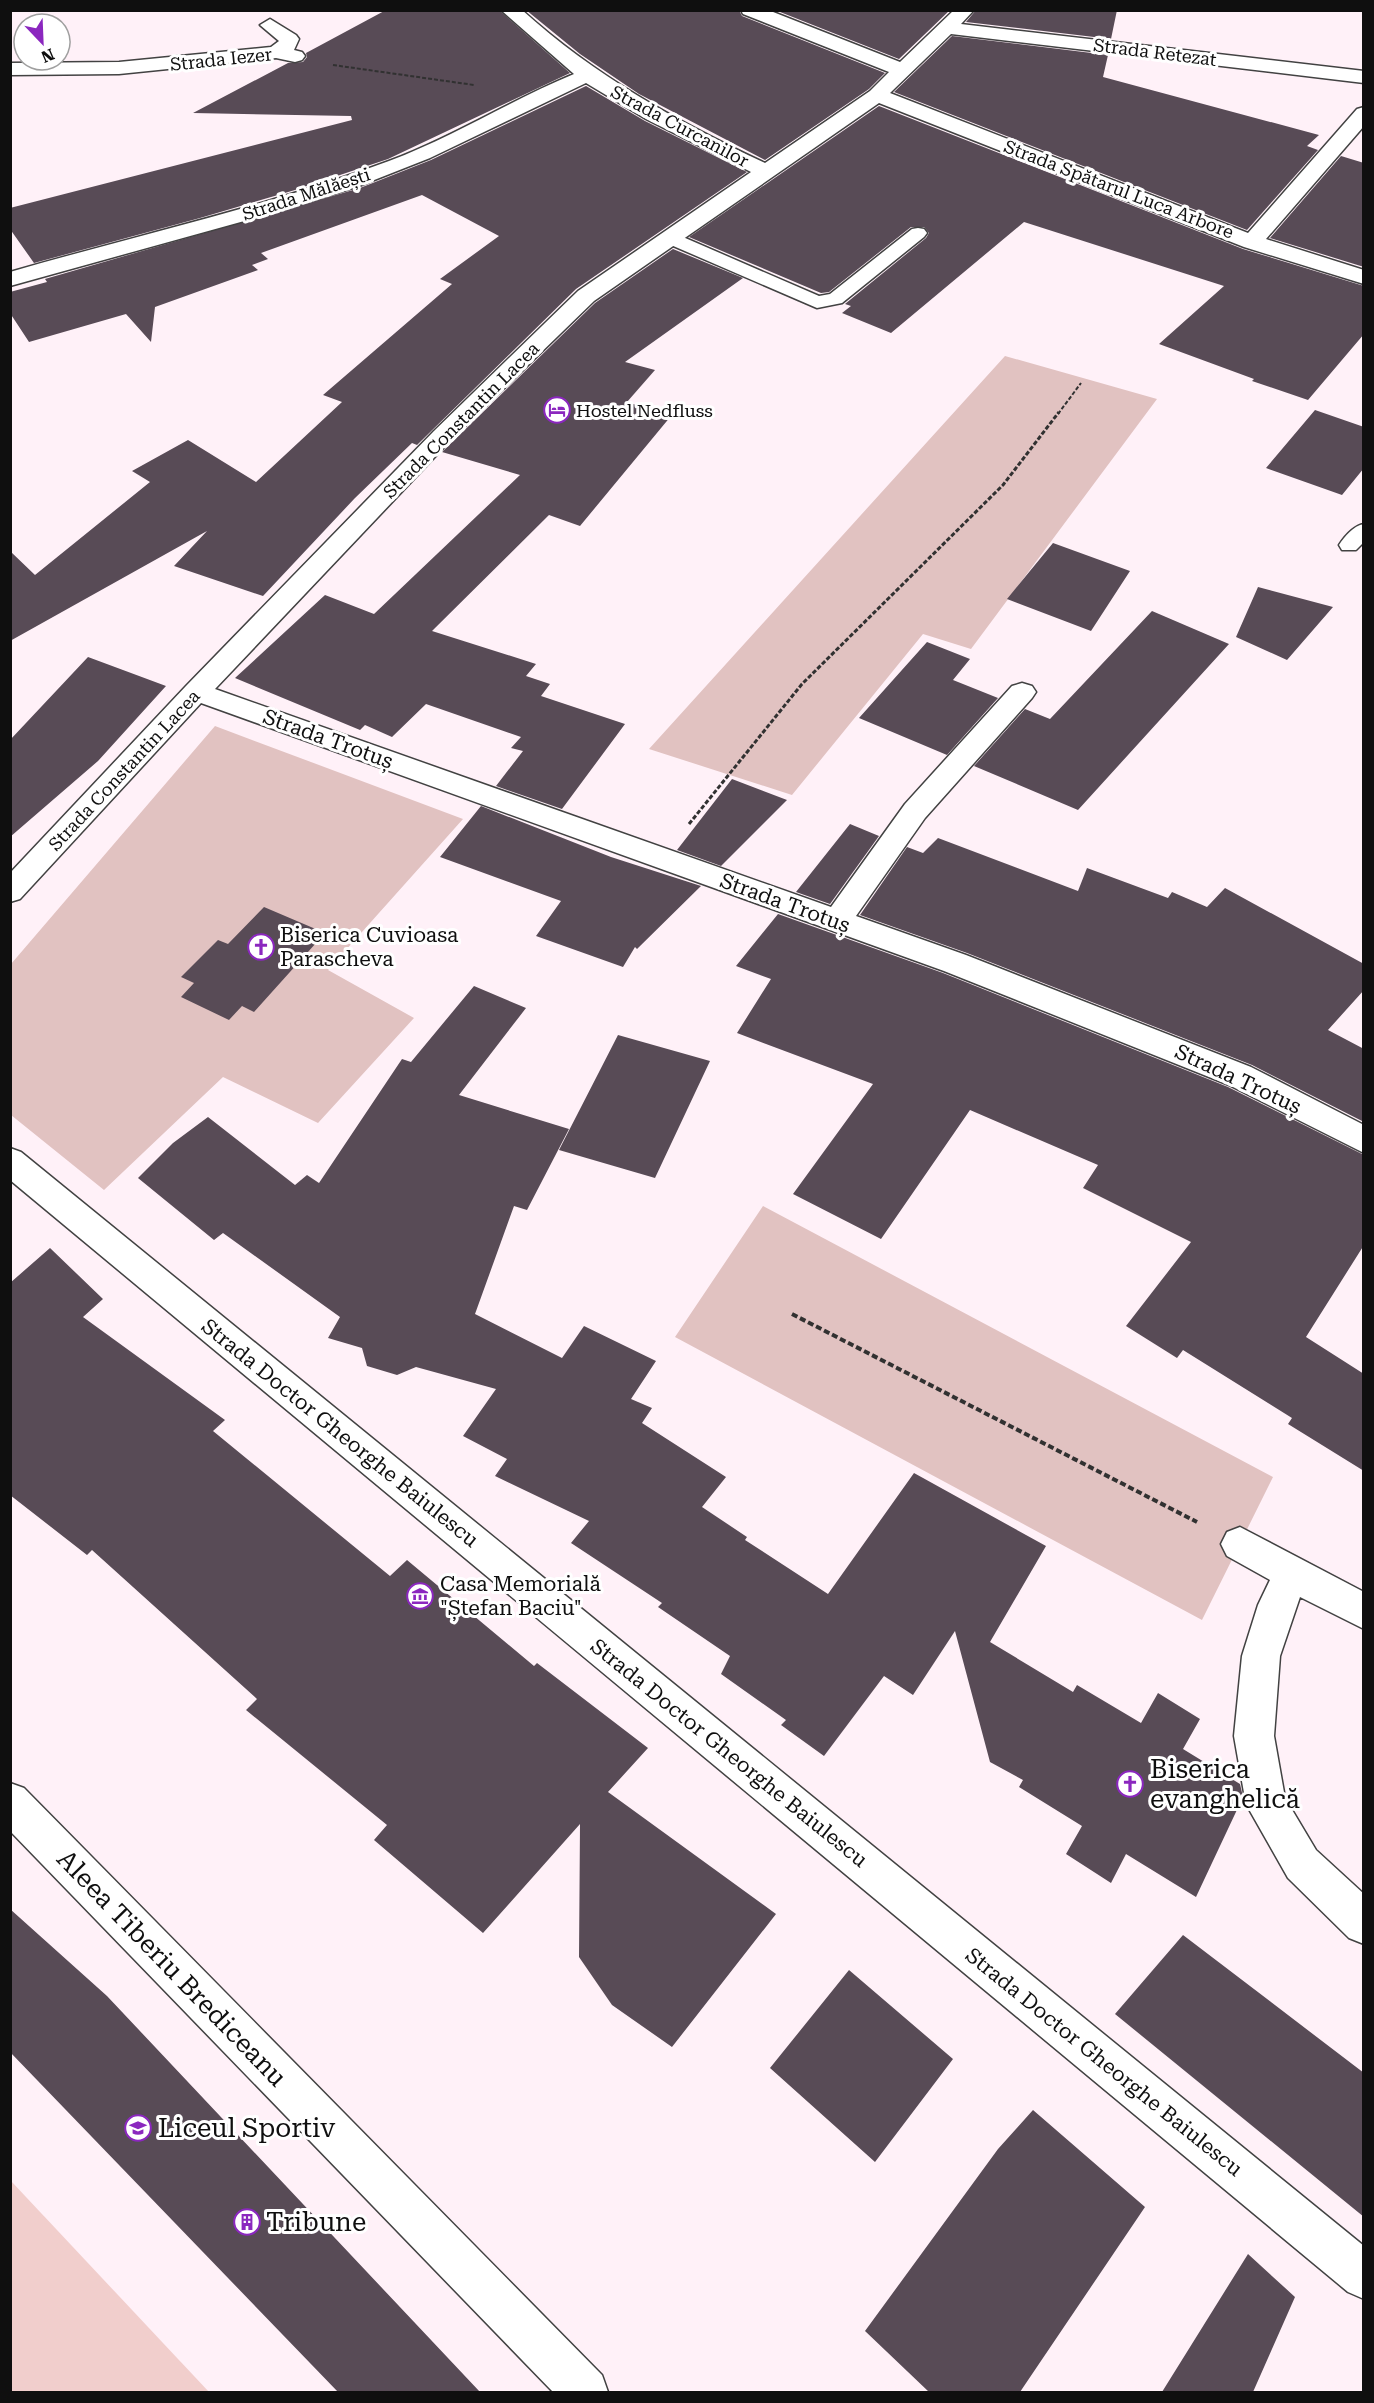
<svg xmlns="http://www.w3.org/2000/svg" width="1374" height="2403" font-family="'Roboto Serif',serif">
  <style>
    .cemetery { fill: #e1c2c1 }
    .pitch { fill: #f1cecc }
    .building { fill: #584b56 }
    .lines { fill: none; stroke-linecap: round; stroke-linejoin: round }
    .lane-casing { stroke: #424242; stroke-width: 3 }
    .street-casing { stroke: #424242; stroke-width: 3 }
    .path-far2 { stroke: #313131; stroke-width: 2; stroke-dasharray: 4 2; stroke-linecap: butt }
    .path-far1 { stroke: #313131; stroke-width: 3; stroke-dasharray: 4.5 2; stroke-linecap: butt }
    .path { stroke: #313131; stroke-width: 4; stroke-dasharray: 6 3; stroke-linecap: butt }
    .lane { fill: #fff; fill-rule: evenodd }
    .street { fill: #fff; fill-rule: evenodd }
    .labels { text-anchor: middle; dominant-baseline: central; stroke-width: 6; stroke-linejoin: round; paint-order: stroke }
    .far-street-label { font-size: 18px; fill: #0f0f0f; stroke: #fff }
    .far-poi-label { font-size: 18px; fill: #0f0f0f; stroke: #fff; text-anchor: start }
    .street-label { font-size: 21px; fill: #0f0f0f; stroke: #fff }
    .poi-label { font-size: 21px; fill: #0f0f0f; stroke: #fff; text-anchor: start }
    .near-poi-label { font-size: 26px; fill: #0f0f0f; stroke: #fff; text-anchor: start }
    .near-street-label { font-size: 26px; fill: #0f0f0f; stroke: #fff }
  </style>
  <rect width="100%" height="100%" fill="#fff1f8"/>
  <path class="cemetery" d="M 1005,356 L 1157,399 L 971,649 L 923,634 L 792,795 L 649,749 Z
    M 215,726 L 463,819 L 328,970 L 414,1018 L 318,1123 L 223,1077 L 104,1190 L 11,1115 L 11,964 Z
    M 763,1206 L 1273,1477 L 1202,1620 L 675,1337 Z"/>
  <path class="pitch" d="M 10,2181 L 11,2181 L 209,2392 L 11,2392 Z"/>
  <path class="building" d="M 386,10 L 499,10 L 570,73 L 388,159 L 295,190 L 200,218 L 34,263 L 10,229 L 10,208 L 352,120 L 351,116 L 193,113 L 288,63 L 303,62 L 307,57 L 306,53 Z
    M 526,10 L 739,10 L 742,16 L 885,73 L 869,89 L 765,160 L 639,94 L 580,54 Z
    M 775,10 L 950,10 L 899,59 Z
    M 976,10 L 1117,10 L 1111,39 L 966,22 Z
    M 952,36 L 1108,55 L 1103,77 L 1319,135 L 1307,146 L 1318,150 L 1247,230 L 894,92 Z
    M 586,86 L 645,121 L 747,172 L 576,289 L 417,445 L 412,443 L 355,498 L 263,596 L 174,566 L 207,531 L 10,641 L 10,551 L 35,575 L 150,482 L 132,471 L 188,440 L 256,482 L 342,402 L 323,395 L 452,284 L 440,279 L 499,236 L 422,195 L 261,253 L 268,259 L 252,265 L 258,270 L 155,307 L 151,342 L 126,314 L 29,342 L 10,313 L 10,292 L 47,282 L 45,279 L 360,188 L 431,160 Z
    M 879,106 L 1243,249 L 1364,286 L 1364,334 L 1308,400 L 1252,381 L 1254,379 L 1159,344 L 1224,286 L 1024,222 L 891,333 L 842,313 L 851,306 L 845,304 L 926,238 L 929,233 L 924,227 L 911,227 L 829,292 L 821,293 L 689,237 Z
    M 1341,156 L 1364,163 L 1364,267 L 1270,238 Z
    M 673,249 L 743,278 L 625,362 L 655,370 L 627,402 L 671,416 L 580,526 L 549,515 L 432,631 L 536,664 L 526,676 L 550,684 L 541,696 L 625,724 L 562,809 L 496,786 L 523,751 L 511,748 L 521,737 L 426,704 L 392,737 L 365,725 L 360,730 L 235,678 L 325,595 L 374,614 L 520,475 L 442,452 L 595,303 Z
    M 1315,410 L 1364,427 L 1364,468 L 1342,495 L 1266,468 Z
    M 1053,543 L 1130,571 L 1091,631 L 1007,599 Z
    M 1258,587 L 1333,607 L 1287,660 L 1236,637 Z
    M 1152,611 L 1229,644 L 1078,810 L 974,766 L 1025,709 L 1050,719 Z
    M 927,642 L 970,659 L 953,680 L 998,698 L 947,755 L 859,718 Z
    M 88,657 L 166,686 L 98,761 L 10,837 L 10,740 Z
    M 732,779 L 787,800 L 721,866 L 677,850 Z
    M 481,806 L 611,857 L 701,886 L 637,949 L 635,947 L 623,967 L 536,936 L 561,901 L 440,857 Z
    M 850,824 L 879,836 L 830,904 L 796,892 Z
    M 938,838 L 1078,891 L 1087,868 L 1168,898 L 1172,892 L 1207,907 L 1225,888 L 1364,964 L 1364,990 L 1328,1030 L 1364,1049 L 1364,1122 L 1252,1065 L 967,953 L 860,915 L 907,847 L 923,853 Z
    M 264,907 L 325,933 L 254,1012 L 242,1006 L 229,1020 L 181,997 L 194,983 L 181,977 L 218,940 L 228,944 Z
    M 778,914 L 943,973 L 1228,1087 L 1364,1155 L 1364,1245 L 1306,1337 L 1364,1374 L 1364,1471 L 1288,1424 L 1292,1418 L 1183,1350 L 1177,1358 L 1126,1326 L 1191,1242 L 1083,1188 L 1098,1165 L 970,1110 L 881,1239 L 793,1194 L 873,1084 L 737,1033 L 771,979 L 736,966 Z
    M 474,986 L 526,1008 L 459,1095 L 569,1129 L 527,1210 L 514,1206 L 475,1314 L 562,1358 L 584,1326 L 656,1361 L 631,1399 L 652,1408 L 642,1423 L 726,1477 L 702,1507 L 747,1537 L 745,1540 L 828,1594 L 914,1473 L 1046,1546 L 990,1642 L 1073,1692 L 1077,1685 L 1141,1723 L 1158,1693 L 1200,1719 L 1183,1749 L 1240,1784 L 1243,1797 L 1196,1897 L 1126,1854 L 1111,1883 L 1066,1854 L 1082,1826 L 1019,1787 L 1023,1780 L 990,1762 L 955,1631 L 913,1695 L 884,1676 L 824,1756 L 781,1725 L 786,1720 L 721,1674 L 730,1656 L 658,1607 L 662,1603 L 571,1543 L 589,1521 L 495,1476 L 507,1459 L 463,1436 L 496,1389 L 416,1367 L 397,1375 L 367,1366 L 362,1348 L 328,1338 L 340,1317 L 223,1233 L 214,1240 L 138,1178 L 173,1143 L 208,1117 L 295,1185 L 307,1175 L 319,1183 L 402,1059 L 411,1062 Z
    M 618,1035 L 710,1061 L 655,1178 L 559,1150 Z
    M 50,1248 L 103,1299 L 83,1317 L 225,1420 L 213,1431 L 390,1576 L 407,1560 L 534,1666 L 537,1663 L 648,1748 L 608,1792 L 776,1914 L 672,2047 L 612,2005 L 579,1957 L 580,1824 L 483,1933 L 374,1840 L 387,1825 L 246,1710 L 257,1699 L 92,1550 L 87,1555 L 10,1495 L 10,1283 Z
    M 10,1909 L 107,1996 L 480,2392 L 338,2392 L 10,2052 Z
    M 1183,1935 L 1364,2073 L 1364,2217 L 1115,2014 Z
    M 849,1970 L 953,2059 L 875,2162 L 770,2068 Z
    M 1033,2110 L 1145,2207 L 1020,2392 L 929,2392 L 865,2331 L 998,2149 Z
    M 1248,2254 L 1295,2297 L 1253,2392 L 1162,2392 Z"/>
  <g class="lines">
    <g class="lane-casing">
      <path id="lane" d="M 918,228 L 924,229 L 927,233 L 924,237 L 842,303 L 817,308 L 664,242 L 661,238 L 664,234 L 676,234 L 819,296 L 830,294 L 912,229 Z
        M 1364,524 L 1364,542 L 1356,550 L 1342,550 L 1339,545 C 1345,536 1353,526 1364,524 Z"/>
    </g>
    <g class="street-casing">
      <path id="street" d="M 501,10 L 522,10 C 595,76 676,121 765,163 L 870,91 L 889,72 L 743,14 L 741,10 L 768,10 L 900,62 L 954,10 L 974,10 L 961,24 L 1364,71 L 1364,83 L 951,34 L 890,93 L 1248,233 L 1357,109 L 1364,107 L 1364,126 L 1266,239 L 1364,270 L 1364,284 L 1244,247 L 879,103 L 594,301 L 450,441 L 215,689 L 831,907 L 905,804 L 1012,686 L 1022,683 L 1032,686 L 1036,692 L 1032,698 L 925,818 L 856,916 L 966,955 L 1251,1067 L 1364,1125 L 1364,1153 L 1229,1085 L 944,971 L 201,703 L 20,899 L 10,902 L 10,873 L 186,686 L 434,431 L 578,291 L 751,172 L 646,119 L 586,83 L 430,158 L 359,186 L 262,216 L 10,286 L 10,272 C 137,235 266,207 389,161 C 453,137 511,100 574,74 Z
        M 270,19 L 296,35 L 299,39 L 294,50 L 302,52 L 305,56 L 302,60 L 295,62 L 276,58 L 119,74 L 10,75 L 10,63 L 119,62 L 271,47 L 279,41 L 260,25 Z
        M 10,1148 L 21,1152 L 1364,2246 L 1364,2299 L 1348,2292 L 10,1180 Z
        M 1240,1527 L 1364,1592 L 1364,1629 L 1300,1597 L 1280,1656 L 1274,1736 L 1285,1798 L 1316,1850 L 1364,1894 L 1364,1944 L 1349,1938 L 1288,1878 L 1246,1804 L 1234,1736 L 1242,1656 L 1258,1605 L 1270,1580 L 1227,1556 L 1221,1544 L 1227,1532 Z
        M 10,1783 L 24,1788 L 602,2375 L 608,2392 L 553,2392 L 10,1831 Z"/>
    </g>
    <path class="path-far2" d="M 333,65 L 474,85
      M 1058,414 L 1081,383"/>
    <path class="path-far1" d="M 689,824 L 802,684 L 1003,485 L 1059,412"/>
    <path class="path" d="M 792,1314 L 1197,1522"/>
    <use href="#lane" class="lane"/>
    <use href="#street" class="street"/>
  </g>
  <defs>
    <g id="hotel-ring" transform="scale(1.35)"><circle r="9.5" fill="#fff" stroke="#8b27bf" stroke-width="1.5"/><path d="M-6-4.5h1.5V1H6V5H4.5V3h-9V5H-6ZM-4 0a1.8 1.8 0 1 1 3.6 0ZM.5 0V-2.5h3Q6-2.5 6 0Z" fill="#8b27bf"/></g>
    <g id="church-ring" transform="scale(1.35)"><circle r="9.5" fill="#fff" stroke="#8b27bf" stroke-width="1.5"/><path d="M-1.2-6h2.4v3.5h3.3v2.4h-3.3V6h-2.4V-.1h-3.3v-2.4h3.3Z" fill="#8b27bf"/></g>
    <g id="museum-ring" transform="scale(1.35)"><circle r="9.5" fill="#fff" stroke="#8b27bf" stroke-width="1.5"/><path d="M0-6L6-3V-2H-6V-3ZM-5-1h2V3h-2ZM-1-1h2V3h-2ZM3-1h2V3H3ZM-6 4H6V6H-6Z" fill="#8b27bf"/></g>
    <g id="university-ring" transform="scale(1.35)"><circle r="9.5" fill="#fff" stroke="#8b27bf" stroke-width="1.5"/><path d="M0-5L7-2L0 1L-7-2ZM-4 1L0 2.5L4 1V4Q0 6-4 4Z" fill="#8b27bf"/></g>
    <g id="building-ring" transform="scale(1.35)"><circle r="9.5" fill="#fff" stroke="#8b27bf" stroke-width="1.5"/><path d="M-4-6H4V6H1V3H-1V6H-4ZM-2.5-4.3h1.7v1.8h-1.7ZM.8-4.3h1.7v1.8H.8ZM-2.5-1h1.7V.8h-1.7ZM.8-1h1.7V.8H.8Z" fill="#8b27bf"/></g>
  </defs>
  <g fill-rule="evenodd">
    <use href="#hotel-ring" x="557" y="410"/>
    <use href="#church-ring" x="261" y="947"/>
    <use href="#museum-ring" x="420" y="1596"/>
    <use href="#church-ring" x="1130" y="1784"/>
    <use href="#university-ring" x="138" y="2128"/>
    <use href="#building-ring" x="247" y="2222"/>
  </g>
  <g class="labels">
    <g class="far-street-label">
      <text transform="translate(1155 52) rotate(7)">Strada Retezat</text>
      <text transform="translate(221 59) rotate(-6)">Strada Iezer</text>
      <text transform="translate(680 126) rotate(28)">Strada Curcanilor</text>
      <text transform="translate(1119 189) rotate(21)">Strada Spătarul Luca Arbore</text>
      <text transform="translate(306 194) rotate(-18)">Strada Mălăești</text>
      <text transform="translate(461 420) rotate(-45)">Strada Constantin Lacea</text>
      <text transform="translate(124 770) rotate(-47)">Strada Constantin Lacea</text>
    </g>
    <g class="far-poi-label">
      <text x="576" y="410">Hostel Nedfluss</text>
    </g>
    <g class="street-label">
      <text transform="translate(328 739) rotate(20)">Strada Trotuș</text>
      <text transform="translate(785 903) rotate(20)">Strada Trotuș</text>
      <text transform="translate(1238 1079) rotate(25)">Strada Trotuș</text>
      <text transform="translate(340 1433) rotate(39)">Strada Doctor Gheorghe Baiulescu</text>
      <text transform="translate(729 1753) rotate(39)">Strada Doctor Gheorghe Baiulescu</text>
      <text transform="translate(1104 2062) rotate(39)">Strada Doctor Gheorghe Baiulescu</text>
    </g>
    <g class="poi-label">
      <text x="280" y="935">Biserica Cuvioasa<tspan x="280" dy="24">Parascheva</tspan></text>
      <text x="440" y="1584">Casa Memorială<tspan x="440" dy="24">"Ștefan Baciu"</tspan></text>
    </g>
    <g class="near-poi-label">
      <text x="1150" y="1769">Biserica<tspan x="1150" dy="30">evanghelică</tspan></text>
      <text x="158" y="2128">Liceul Sportiv</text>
      <text x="266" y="2222">Tribune</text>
    </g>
    <g class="near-street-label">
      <text transform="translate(172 1968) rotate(46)">Aleea Tiberiu Brediceanu</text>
    </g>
  </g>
  <rect width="1374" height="2403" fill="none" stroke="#0f0f0f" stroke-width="24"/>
  <g transform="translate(42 42) rotate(157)"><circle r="28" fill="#ffffff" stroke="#9f9f9f" stroke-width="1.5"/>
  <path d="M0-4.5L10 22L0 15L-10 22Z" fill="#8b27bf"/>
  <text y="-9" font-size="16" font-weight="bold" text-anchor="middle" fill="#0f0f0f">N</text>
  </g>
</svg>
